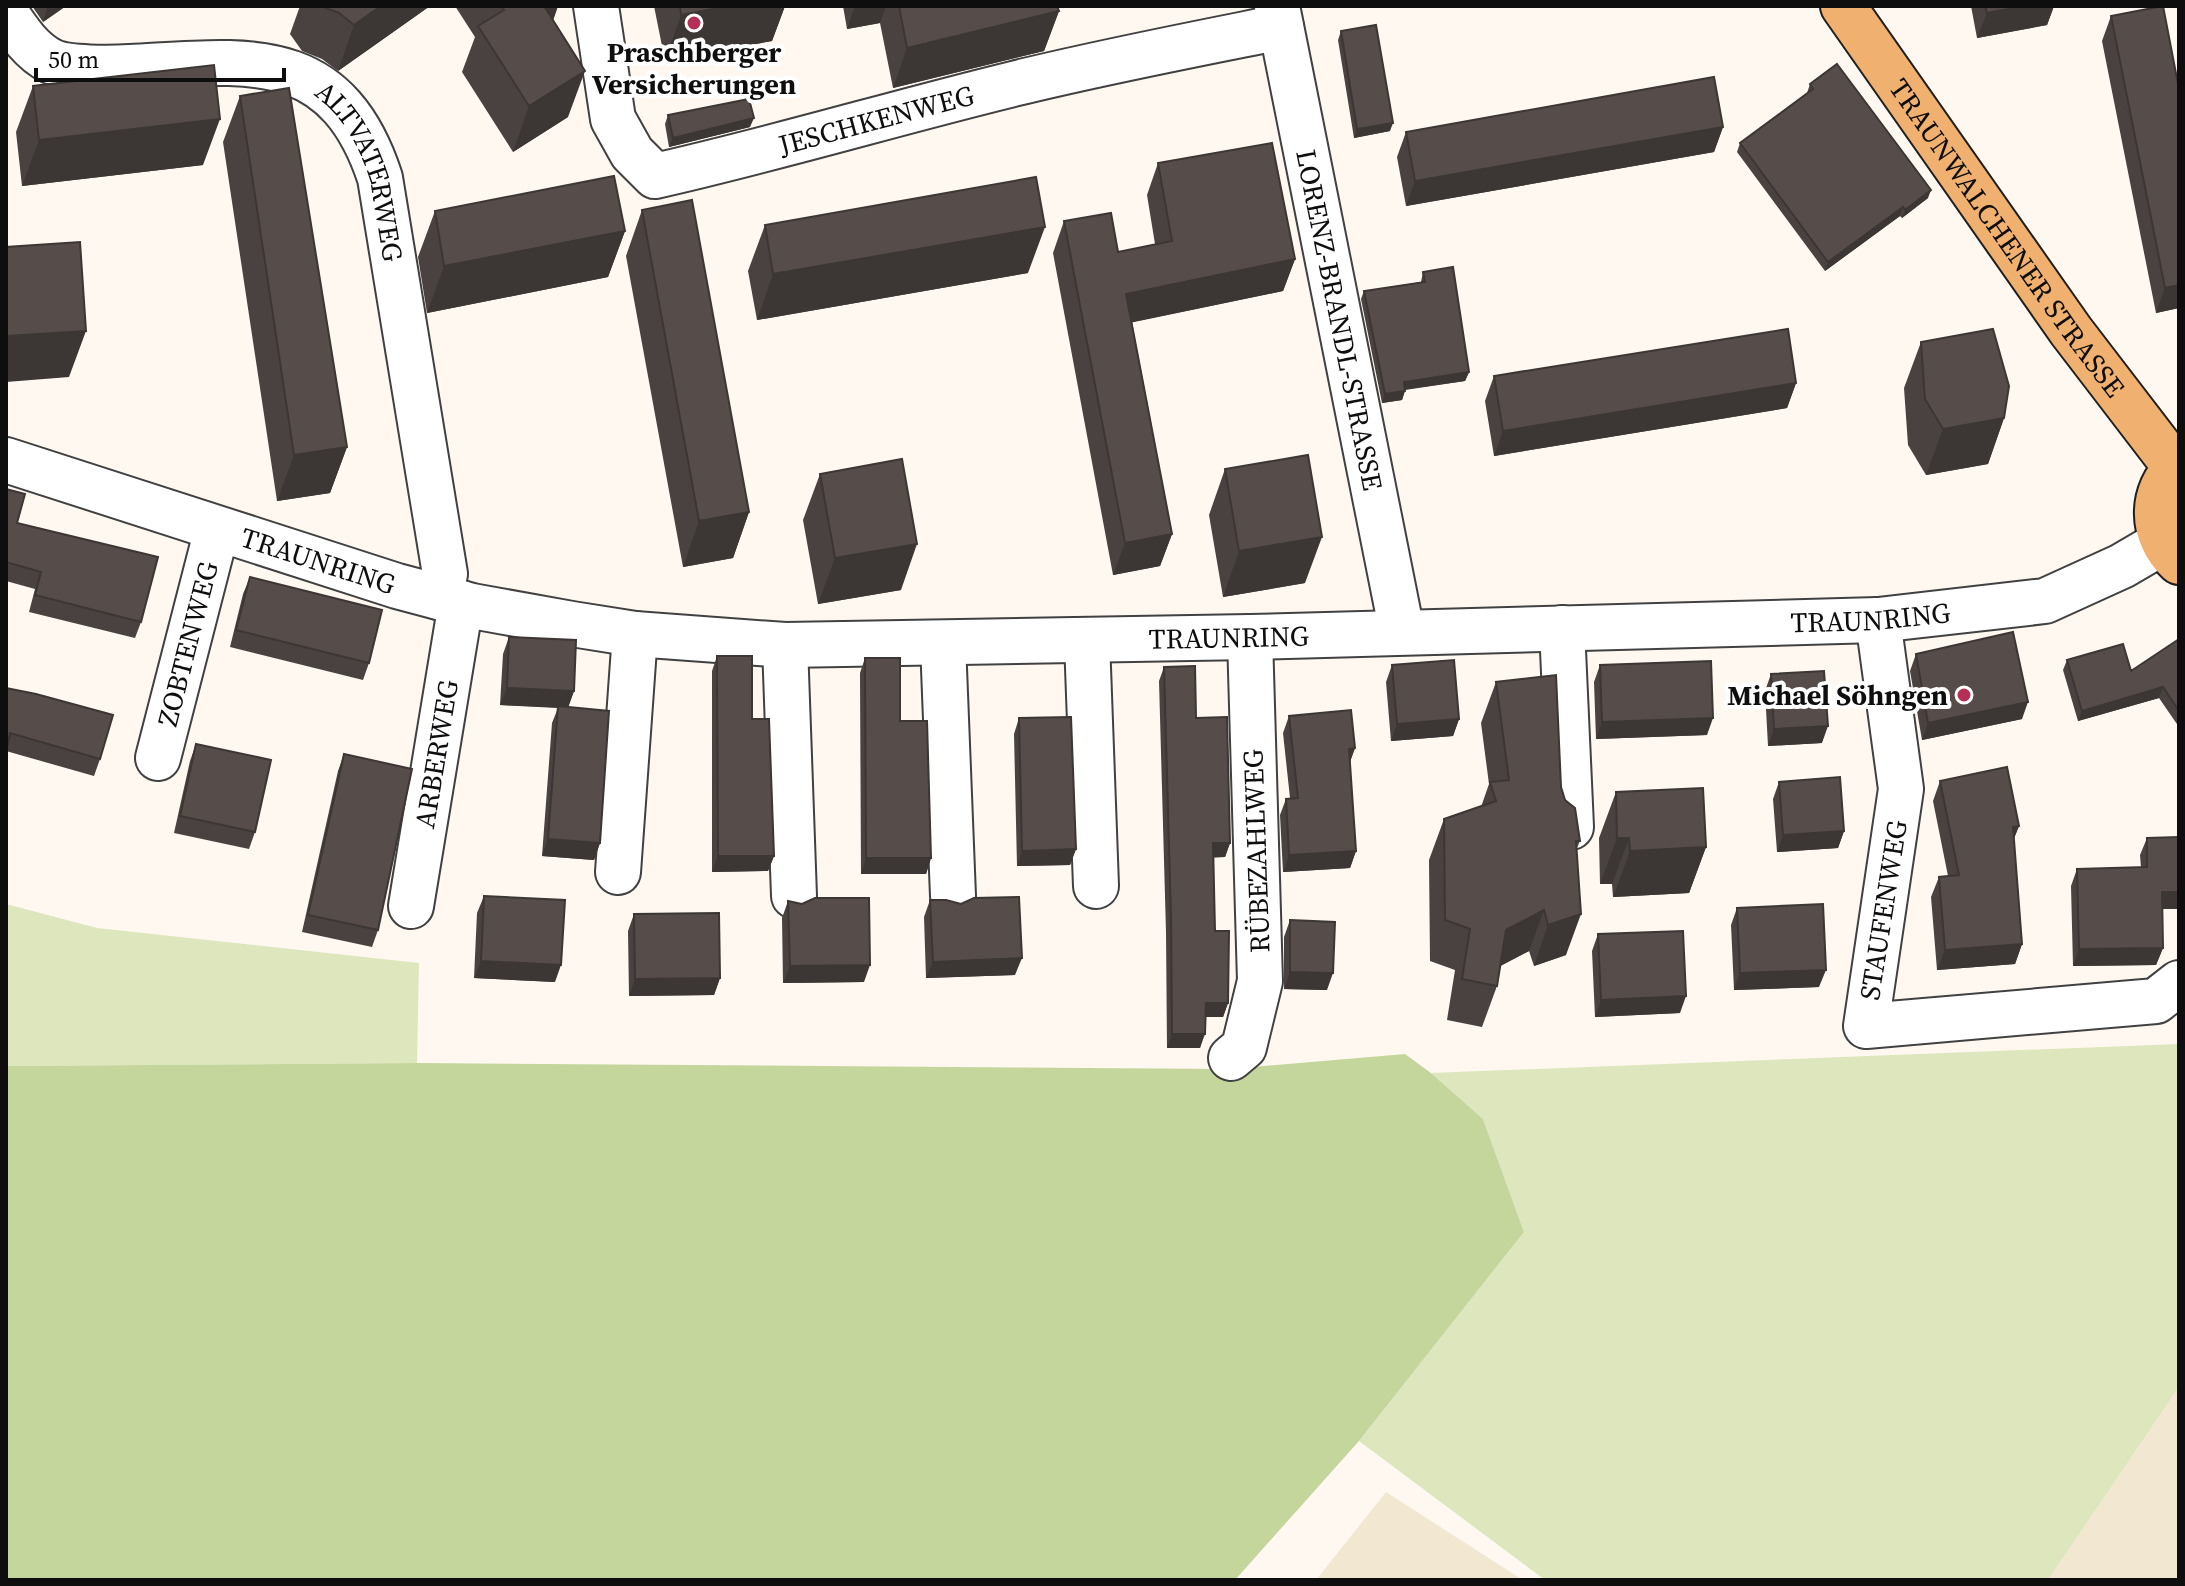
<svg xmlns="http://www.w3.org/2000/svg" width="2185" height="1586" font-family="'Source Serif 4',serif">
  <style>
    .farmland { fill: #f2e8d2 }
    .green { fill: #dde6bc }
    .forest { fill: #c5d69d }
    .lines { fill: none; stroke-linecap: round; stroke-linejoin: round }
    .minor-casing { stroke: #414141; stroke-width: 48 }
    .major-casing { stroke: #1f1f1f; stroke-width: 48 }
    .minor { stroke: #fff; stroke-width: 44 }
    .major { stroke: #efb070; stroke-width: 44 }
    .wall { fill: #4a4240 }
    .shaded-wall { fill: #3c3634 }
    .building { fill: #564d4b; stroke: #3c3634; stroke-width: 2 }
    .poi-dot { fill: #b53057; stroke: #fff; stroke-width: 3 }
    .labels { text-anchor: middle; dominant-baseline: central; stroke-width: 8; stroke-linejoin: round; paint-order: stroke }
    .poi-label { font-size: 28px; font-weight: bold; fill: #0e0e0e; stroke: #fff }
    .street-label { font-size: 28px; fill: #0e0e0e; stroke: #fff }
  </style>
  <rect width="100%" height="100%" fill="#fef8f1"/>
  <path class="farmland" d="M 2179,1387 L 2179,1580 L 2048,1580 Z
    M 1386,1492 L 1523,1580 L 1316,1580 Z"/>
  <path class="green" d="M 6,904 L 97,928 L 419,963 L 417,1063 L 6,1066 Z
    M 2179,1044 L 2179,1387 L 2048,1580 L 1545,1580 L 1359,1441 L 1524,1232 L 1483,1119 L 1431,1073 Z"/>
  <path class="forest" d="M 1405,1054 L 1431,1073 L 1483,1119 L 1524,1232 L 1359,1441 L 1235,1580 L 6,1580 L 6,1066 L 417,1063 L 1229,1069 Z"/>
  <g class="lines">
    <g class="minor-casing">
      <g id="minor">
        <path id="s1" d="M 596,6 L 613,119 L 632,153 L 655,176 C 775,149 894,113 1013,84 C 1102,62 1191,45 1281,27"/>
        <path id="s2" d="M 1277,6 L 1402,632"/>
        <path id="s3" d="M 6,13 C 18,31 31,51 51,61 C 67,69 112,68 130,67 C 246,61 336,44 380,178 L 445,574 L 439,597"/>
        <path id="s4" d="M 6,460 L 397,586 L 472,606 L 572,624 L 635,634 L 785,645 L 1250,637 L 1878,620 L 2045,601 L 2122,566 L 2163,542"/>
        <path d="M 1878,620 L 1901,789 L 1866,1026 L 2156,1001 L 2179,983"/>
        <path d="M 1562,628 L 1571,827"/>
        <path d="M 1087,640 L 1096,886"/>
        <path d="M 943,643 L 953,896"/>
        <path d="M 785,645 L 794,896"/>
        <path id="s5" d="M 158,758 L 217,529"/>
        <path d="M 618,872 L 635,634"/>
        <path id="s6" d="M 411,906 L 461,603"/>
        <path d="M 1231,1058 L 1244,1047 L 1260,981 L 1250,637"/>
      </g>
    </g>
    <g class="major-casing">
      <g id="major">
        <path id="s7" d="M 1843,6 L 2071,331 L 2176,468"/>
        <path d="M 2179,465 C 2149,492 2150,535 2179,562"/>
      </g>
    </g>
    <use href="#minor" class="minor"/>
    <use href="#major" class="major"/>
  </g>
  <path class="wall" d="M 32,6 L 66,6 L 43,22 Z
    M 300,6 L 430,6 L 338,71 L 322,59 L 302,51 L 290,34 Z
    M 455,6 L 558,6 L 553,20 L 568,117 L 513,152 L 462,72 L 475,37 Z
    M 654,6 L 785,6 L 772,41 L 665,61 Z
    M 843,6 L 1057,6 L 1059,11 L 1044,51 L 893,88 L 880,23 L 847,29 Z
    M 1971,6 L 2054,6 L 2047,25 L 1977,38 Z
    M 2111,16 L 2179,89 L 2179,308 L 2156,313 L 2102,41 Z
    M 1341,31 L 1390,131 L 1354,138 L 1338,40 Z
    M 1810,84 L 1928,198 L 1902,218 L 1900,216 L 1825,271 L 1737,152 L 1740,143 L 1807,93 Z
    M 33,86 L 203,165 L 22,186 L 16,132 Z
    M 240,96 L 347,447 L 330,493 L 277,501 L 223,142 Z
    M 668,115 L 750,127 L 669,147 L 665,124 Z
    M 1723,127 L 1714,152 L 1406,206 L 1397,157 L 1406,132 Z
    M 1158,163 L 1295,259 L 1283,291 L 1132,322 L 1172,534 L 1160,566 L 1113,575 L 1053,253 L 1064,221 L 1118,252 L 1155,244 L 1147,195 Z
    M 642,210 L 749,512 L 733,558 L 683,567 L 626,256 Z
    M 435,211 L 625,231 L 608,277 L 427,313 L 418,257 Z
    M 765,225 L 1028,273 L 757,320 L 748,271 Z
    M 1423,272 L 1469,372 L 1465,381 L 1405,390 L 1402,400 L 1382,403 L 1361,299 L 1364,291 L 1421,282 Z
    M 1921,342 L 2004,418 L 1988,464 L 1926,475 L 1908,445 L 1904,388 Z
    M 1494,376 L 1796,383 L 1787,408 L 1494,456 L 1485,401 Z
    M 1225,469 L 1305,583 L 1223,597 L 1209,515 Z
    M 820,474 L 901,590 L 818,604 L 803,520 Z
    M 6,489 L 17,523 L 141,622 L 135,638 L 29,612 L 35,589 L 6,581 Z
    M 250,577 L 369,663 L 363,680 L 230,647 L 243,594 Z
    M 509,637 L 574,691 L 568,707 L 600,843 L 594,860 L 542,856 L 552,723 L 558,708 L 500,705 L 503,654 Z
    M 2179,639 L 2179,727 L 2159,698 L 2078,721 L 2063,670 L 2067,660 L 2131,671 Z
    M 1916,654 L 2022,719 L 1922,740 L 1910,671 Z
    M 717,656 L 774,856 L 768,871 L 712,872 L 712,671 Z
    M 865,658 L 931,858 L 926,874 L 861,874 L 860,673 Z
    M 1392,665 L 1459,719 L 1453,736 L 1391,741 L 1386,682 Z
    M 1600,665 L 1707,735 L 1596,739 L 1594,682 Z
    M 1164,667 L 1196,718 L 1230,843 L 1225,857 L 1213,857 L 1215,931 L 1228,1003 L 1223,1017 L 1205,1017 L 1200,1048 L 1167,1048 L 1166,932 L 1159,681 Z
    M 1771,674 L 1822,743 L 1768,746 L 1765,691 Z
    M 1496,682 L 1561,787 L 1580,841 L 1576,850 L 1566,955 L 1534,966 L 1529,951 L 1500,966 L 1497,986 L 1482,1027 L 1447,1020 L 1455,970 L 1430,961 L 1429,860 L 1444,819 L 1481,807 L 1489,784 L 1481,723 Z
    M 6,688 L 100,759 L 94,776 L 6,751 Z
    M 1289,716 L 1355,748 L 1350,761 L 1356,851 L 1350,868 L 1283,872 L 1280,815 L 1286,799 L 1290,798 L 1283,733 Z
    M 1019,718 L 1076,849 L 1070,865 L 1017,866 L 1014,734 Z
    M 196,744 L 255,832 L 249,849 L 174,833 L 190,761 Z
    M 344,754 L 378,930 L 372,947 L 302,932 L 338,771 Z
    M 1940,781 L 2019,826 L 2014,838 L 2022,944 L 2015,964 L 1937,970 L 1931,897 L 1939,877 L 1948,876 L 1933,801 Z
    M 1779,782 L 1844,831 L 1838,848 L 1777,852 L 1773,799 Z
    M 1616,792 L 1706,847 L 1689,893 L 1613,897 L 1612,884 L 1600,884 L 1599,838 Z
    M 2147,838 L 2162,909 L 2163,948 L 2156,965 L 2073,966 L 2071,886 L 2077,869 L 2141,868 L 2140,855 Z
    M 484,896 L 555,982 L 474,978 L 477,913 Z
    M 930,900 L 1015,975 L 926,978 L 924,917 Z
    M 788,901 L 802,904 L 864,982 L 783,983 L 782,918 Z
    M 1737,908 L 1819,987 L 1734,990 L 1731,925 Z
    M 634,914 L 720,978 L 714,995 L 629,996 L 628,931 Z
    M 1290,920 L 1327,990 L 1284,989 L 1284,937 Z
    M 1598,934 L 1680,1013 L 1595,1017 L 1592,951 Z"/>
  <path class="shaded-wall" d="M 48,6 L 66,6 L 43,22 Z
    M 381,6 L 430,6 L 338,71 L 354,25 Z
    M 539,6 L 558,6 L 549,32 Z
    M 729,6 L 785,6 L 772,41 L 665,61 L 681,15 Z
    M 855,6 L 886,6 L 880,23 L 847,29 Z
    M 2024,6 L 2054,6 L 2047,25 L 1977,38 L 1987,13 Z
    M 1059,11 L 1044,51 L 893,88 L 907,48 Z
    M 585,71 L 568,117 L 513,152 L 529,106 Z
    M 754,118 L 750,127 L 669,147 L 673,138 Z
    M 220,119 L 203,165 L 22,186 L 39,140 Z
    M 1393,123 L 1390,131 L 1354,138 L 1357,129 Z
    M 1723,127 L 1714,152 L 1406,206 L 1415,181 Z
    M 1931,190 L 1928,198 L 1902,218 L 1905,210 Z
    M 1903,207 L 1900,216 L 1825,271 L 1828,262 Z
    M 1045,227 L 1028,273 L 757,320 L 773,274 Z
    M 625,231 L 608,277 L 427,313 L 444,266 Z
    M 1295,259 L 1283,291 L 1115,326 L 1126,294 Z
    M 2179,285 L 2179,308 L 2156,313 L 2165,288 Z
    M 86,331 L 69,377 L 6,382 L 6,336 Z
    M 1469,372 L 1465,381 L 1401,390 L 1404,382 Z
    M 1796,383 L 1787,408 L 1494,456 L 1503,431 Z
    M 1405,391 L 1402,400 L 1382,403 L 1385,394 Z
    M 2004,418 L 1988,464 L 1926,475 L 1943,429 Z
    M 347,447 L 330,493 L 277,501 L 294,455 Z
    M 749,512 L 733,558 L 683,567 L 699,521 Z
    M 1172,534 L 1160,566 L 1113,575 L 1125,543 Z
    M 1322,537 L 1305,583 L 1223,597 L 1239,551 Z
    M 917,544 L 901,590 L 818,604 L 835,558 Z
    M 2163,687 L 2159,698 L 2078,721 L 2082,711 Z
    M 507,688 L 574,691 L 568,708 L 500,705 Z
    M 2028,702 L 2022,719 L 1922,740 L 1928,723 Z
    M 1713,718 L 1707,735 L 1596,739 L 1602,722 Z
    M 1459,719 L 1453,736 L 1391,741 L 1397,724 Z
    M 1828,726 L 1822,743 L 1768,746 L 1774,729 Z
    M 1355,748 L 1349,765 L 1349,749 Z
    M 2019,826 L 2011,846 L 2013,827 Z
    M 1844,831 L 1838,848 L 1777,852 L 1783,835 Z
    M 1617,838 L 1629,838 L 1612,884 L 1600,884 Z
    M 548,839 L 600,843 L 594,860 L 542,856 Z
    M 1213,843 L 1230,843 L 1225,857 L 1208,858 Z
    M 1706,847 L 1689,893 L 1613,897 L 1630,851 Z
    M 1076,849 L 1070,865 L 1017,866 L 1022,851 Z
    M 1356,851 L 1350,868 L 1283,872 L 1289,855 Z
    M 718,856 L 774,856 L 768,871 L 712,872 Z
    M 866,858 L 931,858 L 926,874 L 861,874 Z
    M 2162,892 L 2179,892 L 2179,909 L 2155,909 Z
    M 1544,910 L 1529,951 L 1491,971 L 1506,930 Z
    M 1581,914 L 1566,955 L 1534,966 L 1548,925 Z
    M 2022,944 L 2015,964 L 1937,970 L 1945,950 Z
    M 2163,948 L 2156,965 L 2073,966 L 2079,949 Z
    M 1022,958 L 1015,975 L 926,978 L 933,962 Z
    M 481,961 L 561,965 L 555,982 L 474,978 Z
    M 870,965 L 864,982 L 783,983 L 790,966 Z
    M 1826,970 L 1819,987 L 1734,990 L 1740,973 Z
    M 1290,972 L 1333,973 L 1327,990 L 1284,989 Z
    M 720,978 L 714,995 L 629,996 L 635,979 Z
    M 1686,996 L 1680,1013 L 1595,1017 L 1601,1000 Z
    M 1206,1003 L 1228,1003 L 1223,1017 L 1200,1017 Z
    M 1172,1034 L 1205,1034 L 1200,1048 L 1167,1048 Z"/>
  <path class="building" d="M 321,6 L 381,6 L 354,25 L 339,13 Z
    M 501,6 L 544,6 L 585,71 L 529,106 L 478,26 L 504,10 Z
    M 680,6 L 729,6 L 681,15 Z
    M 899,6 L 1057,6 L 1059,11 L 907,48 Z
    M 1985,6 L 2024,6 L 1987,13 Z
    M 2163,6 L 2179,89 L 2179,285 L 2165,288 L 2111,16 Z
    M 1376,25 L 1393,123 L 1357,129 L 1341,31 Z
    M 1837,64 L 1931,190 L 1905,210 L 1903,207 L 1828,262 L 1740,143 L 1813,89 L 1810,84 Z
    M 214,65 L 220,119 L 39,140 L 33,86 Z
    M 1714,77 L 1723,127 L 1415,181 L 1406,132 Z
    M 289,88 L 347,447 L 294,455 L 240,96 Z
    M 749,99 L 754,118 L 673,138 L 668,115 Z
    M 1272,143 L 1295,259 L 1126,294 L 1172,534 L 1125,543 L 1064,221 L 1111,213 L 1118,252 L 1172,241 L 1158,163 Z
    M 614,176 L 625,231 L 444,266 L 435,211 Z
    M 1036,177 L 1045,227 L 773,274 L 765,225 Z
    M 692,200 L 749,512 L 699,521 L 642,210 Z
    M 80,242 L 86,331 L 6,336 L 6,247 Z
    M 1453,267 L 1469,372 L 1404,382 L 1405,391 L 1385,394 L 1364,291 L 1425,282 L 1423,272 Z
    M 1788,329 L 1796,383 L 1503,431 L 1494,376 Z
    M 1993,329 L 2009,386 L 2004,418 L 1943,429 L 1925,399 L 1921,342 Z
    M 1308,455 L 1322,537 L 1239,551 L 1225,469 Z
    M 902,459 L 917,544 L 835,558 L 820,474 Z
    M 6,489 L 25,494 L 17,523 L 158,557 L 141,622 L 35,595 L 41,572 L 6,562 Z
    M 250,577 L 382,610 L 369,663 L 236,630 Z
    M 2013,632 L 2028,702 L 1928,723 L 1916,654 Z
    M 509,637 L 576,640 L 574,691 L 507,688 Z
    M 2179,639 L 2179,711 L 2163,687 L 2082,711 L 2067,660 L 2123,644 L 2131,671 Z
    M 717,656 L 752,656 L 752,719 L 769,719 L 774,856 L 718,856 Z
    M 865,658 L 900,658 L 900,721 L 927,721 L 931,858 L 866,858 Z
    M 1454,660 L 1459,719 L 1397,724 L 1392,665 Z
    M 1711,661 L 1713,718 L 1602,722 L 1600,665 Z
    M 1195,666 L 1196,718 L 1227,717 L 1230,843 L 1213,843 L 1215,931 L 1229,931 L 1228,1003 L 1206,1003 L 1205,1034 L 1172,1034 L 1171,918 L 1164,667 Z
    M 1824,671 L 1828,726 L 1774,729 L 1771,674 Z
    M 1556,675 L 1561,787 L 1565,800 L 1575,808 L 1580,841 L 1576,841 L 1581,914 L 1548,925 L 1544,910 L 1506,930 L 1497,986 L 1462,979 L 1470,929 L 1445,920 L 1444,819 L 1496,801 L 1490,782 L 1509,780 L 1496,682 Z
    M 6,688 L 36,694 L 113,715 L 100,759 L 10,733 L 8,744 L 6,743 Z
    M 558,706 L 609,711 L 600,843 L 548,839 Z
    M 1351,710 L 1355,748 L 1349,749 L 1356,851 L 1289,855 L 1286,799 L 1298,798 L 1289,716 Z
    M 1071,717 L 1076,849 L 1022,851 L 1019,718 Z
    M 196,744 L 271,760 L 255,832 L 180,816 Z
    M 344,754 L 412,769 L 378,930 L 308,915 Z
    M 2007,767 L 2019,826 L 2013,827 L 2022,944 L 1945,950 L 1939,877 L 1959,875 L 1940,781 Z
    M 1840,777 L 1844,831 L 1783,835 L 1779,782 Z
    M 1703,788 L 1706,847 L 1630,851 L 1629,838 L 1617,838 L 1616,792 Z
    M 2179,837 L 2179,892 L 2162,892 L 2163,948 L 2079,949 L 2077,869 L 2147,867 L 2147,838 Z
    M 484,896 L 565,900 L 561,965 L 481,961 Z
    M 1019,897 L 1022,958 L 933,962 L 930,900 L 946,900 L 961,904 L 974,898 Z
    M 815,898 L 869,898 L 870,965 L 790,966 L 788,901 L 802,904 Z
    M 1823,904 L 1826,970 L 1740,973 L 1737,908 Z
    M 719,913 L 720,978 L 635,979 L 634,914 Z
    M 1290,920 L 1335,922 L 1333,973 L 1290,972 Z
    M 1683,931 L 1686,996 L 1601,1000 L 1598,934 Z"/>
  <g class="poi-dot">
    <circle cx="694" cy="23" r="8"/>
    <circle cx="1964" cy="695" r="8"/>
  </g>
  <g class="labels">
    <g class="poi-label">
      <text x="694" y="52">Praschberger<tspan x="694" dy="32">Versicherungen</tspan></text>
      <text x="1948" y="695" text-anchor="end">Michael Söhngen</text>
    </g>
    <g class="street-label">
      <text stroke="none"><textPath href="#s1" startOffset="414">JESCHKENWEG</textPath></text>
      <text stroke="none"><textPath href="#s3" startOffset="438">ALTVATERWEG</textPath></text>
      <text stroke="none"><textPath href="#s7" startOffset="284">TRAUNWALCHENER STRASSE</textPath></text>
      <text stroke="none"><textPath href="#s2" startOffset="320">LORENZ-BRANDL-STRASSE</textPath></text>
      <text stroke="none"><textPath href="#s4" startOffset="328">TRAUNRING</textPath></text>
      <text stroke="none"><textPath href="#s4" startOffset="1890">TRAUNRING</textPath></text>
      <text stroke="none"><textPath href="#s4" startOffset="1248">TRAUNRING</textPath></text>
      <text stroke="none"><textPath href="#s5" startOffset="118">ZOBTENWEG</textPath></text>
      <text stroke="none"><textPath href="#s6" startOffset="154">ARBERWEG</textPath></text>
      <text transform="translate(1256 851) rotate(-92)">RÜBEZAHLWEG</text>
      <text transform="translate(1883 910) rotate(-81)">STAUFENWEG</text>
    </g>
  </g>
  <rect width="2185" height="1586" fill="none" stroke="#0e0e0e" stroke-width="16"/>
  <path d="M36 68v12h248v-12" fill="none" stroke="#0e0e0e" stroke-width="4"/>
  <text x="48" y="68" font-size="24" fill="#0e0e0e" stroke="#ffffff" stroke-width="6" paint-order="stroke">50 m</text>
</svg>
